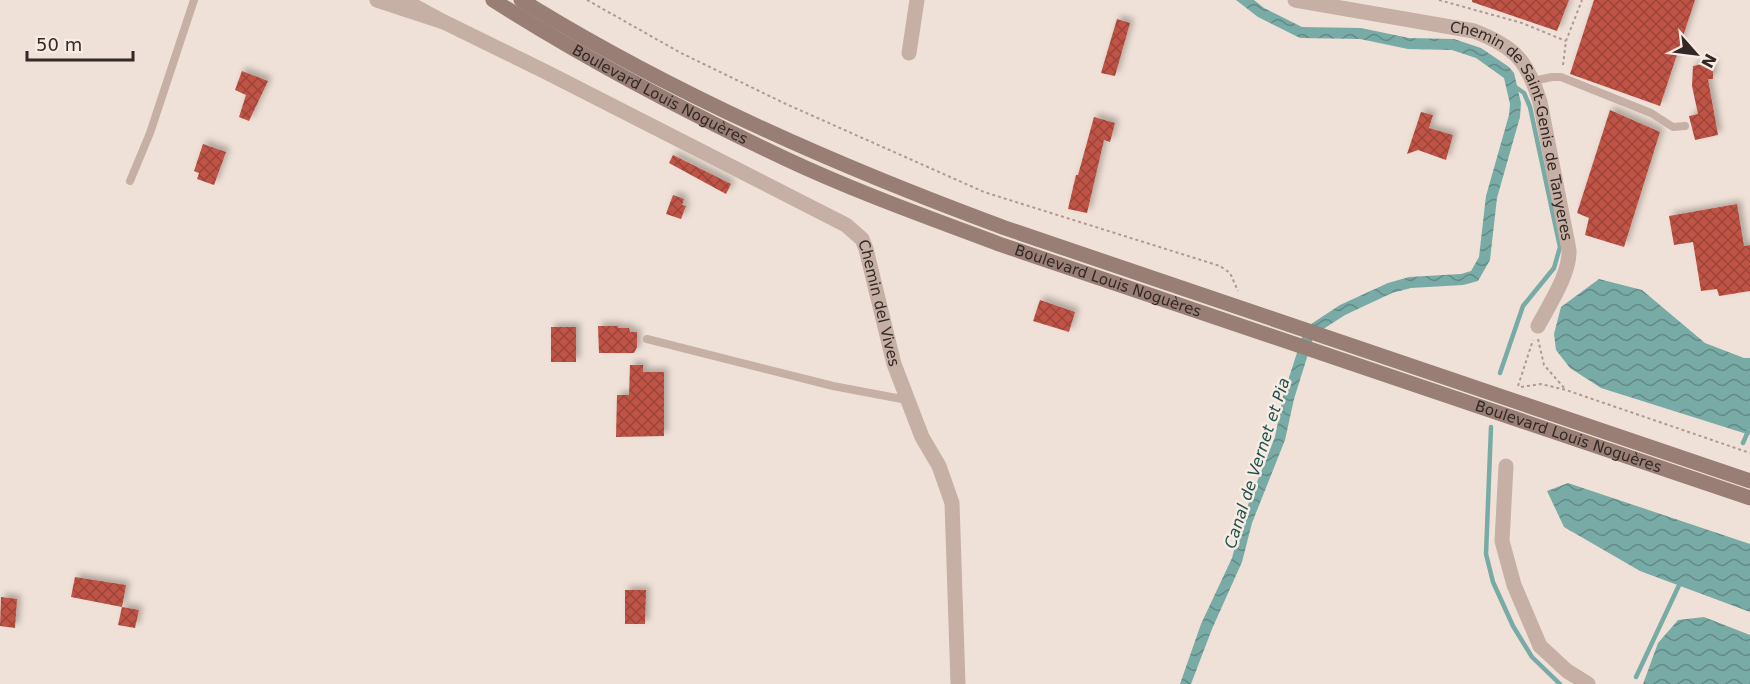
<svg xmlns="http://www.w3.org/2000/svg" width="1750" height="684" font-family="'DejaVu Sans',sans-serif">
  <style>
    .water { fill: url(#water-waves) }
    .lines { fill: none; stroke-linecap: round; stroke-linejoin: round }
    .stream { stroke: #78aaa6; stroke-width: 4.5 }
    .building { fill: url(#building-cross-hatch); filter: url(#shadow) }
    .path { stroke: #b2998f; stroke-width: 2; stroke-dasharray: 3 3; stroke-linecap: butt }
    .lane { stroke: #c6afa4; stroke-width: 8 }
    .street { stroke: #c6afa4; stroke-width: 15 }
    .secondary { stroke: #997e76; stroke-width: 15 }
    .labels { text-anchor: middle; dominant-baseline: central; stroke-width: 5; stroke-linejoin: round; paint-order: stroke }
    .street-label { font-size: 15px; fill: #322825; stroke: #f7ebe3 }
    .water-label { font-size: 16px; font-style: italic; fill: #1e514d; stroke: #f7ebe3 }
  </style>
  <defs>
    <pattern id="water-waves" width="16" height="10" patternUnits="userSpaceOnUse" patternTransform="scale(1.5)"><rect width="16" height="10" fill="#78aaa6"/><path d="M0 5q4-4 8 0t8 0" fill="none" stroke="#638a87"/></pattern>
    <pattern id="building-cross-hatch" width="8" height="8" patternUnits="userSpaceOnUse" patternTransform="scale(1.5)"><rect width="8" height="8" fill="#bf5345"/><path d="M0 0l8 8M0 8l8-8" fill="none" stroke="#9c4539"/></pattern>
    <filter id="shadow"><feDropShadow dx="4" dy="-4" stdDeviation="3" flood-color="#0004"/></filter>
  </defs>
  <rect width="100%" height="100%" fill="#efe1d7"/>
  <path class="water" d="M 1236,0 L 1254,0 L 1264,8 L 1302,27 L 1361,28 L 1409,38 L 1454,39 L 1481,48 L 1509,67 L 1514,73 L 1521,103 L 1520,117 L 1497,198 L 1490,260 L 1478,281 L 1463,285 L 1411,288 L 1392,293 L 1345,315 L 1314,335 L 1294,399 L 1285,440 L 1252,523 L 1242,562 L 1212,629 L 1191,684 L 1180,684 L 1201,624 L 1232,558 L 1242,520 L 1275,437 L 1283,396 L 1305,328 L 1340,305 L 1388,283 L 1409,277 L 1461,274 L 1471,271 L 1479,257 L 1486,196 L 1509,115 L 1510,104 L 1504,78 L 1476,58 L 1452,50 L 1408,49 L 1360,39 L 1300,38 L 1258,17 Z
    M 1599,279 L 1642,290 L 1705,343 L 1744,358 L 1750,358 L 1750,435 L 1601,388 L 1570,368 L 1556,350 L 1554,334 L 1561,307 Z
    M 1568,483 L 1750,544 L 1750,612 L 1640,571 L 1564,527 L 1547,491 Z
    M 1704,617 L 1750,635 L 1750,684 L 1643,684 L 1658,643 L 1678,620 Z"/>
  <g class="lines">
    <path class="stream" d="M 1500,373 L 1523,306 L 1554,268 L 1560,247 L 1530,107 L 1524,93 L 1514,86
      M 1491,427 L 1486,554 L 1493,582 L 1513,626 L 1532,657 L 1560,684
      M 1743,443 L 1750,427
      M 1636,677 L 1681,581"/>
  </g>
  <path class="building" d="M 1472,0 L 1569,0 L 1557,31 L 1472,2 Z
    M 1594,0 L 1695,0 L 1660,106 L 1570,74 Z
    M 1117,19 L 1130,23 L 1115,76 L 1101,73 Z
    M 1713,62 L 1713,79 L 1708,79 L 1718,135 L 1695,140 L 1689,116 L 1698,114 L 1692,86 L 1693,66 Z
    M 242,71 L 268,81 L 249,121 L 239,117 L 246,95 L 235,90 Z
    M 1610,110 L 1660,132 L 1624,247 L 1585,235 L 1589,218 L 1577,213 Z
    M 1421,112 L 1433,115 L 1429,128 L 1453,135 L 1446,160 L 1418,150 L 1407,154 Z
    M 1094,117 L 1115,123 L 1110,142 L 1104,140 L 1087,213 L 1068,209 L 1076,175 L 1078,175 Z
    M 203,144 L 226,152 L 214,185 L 197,179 L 199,173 L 194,171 Z
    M 673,155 L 731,184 L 726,194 L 669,163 Z
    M 673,195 L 684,199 L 682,205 L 686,206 L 681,219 L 666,214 Z
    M 1737,204 L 1744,246 L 1750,245 L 1750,291 L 1719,296 L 1717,289 L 1701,291 L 1693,242 L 1674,245 L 1669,216 Z
    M 1040,300 L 1075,312 L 1069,332 L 1033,321 Z
    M 598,326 L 618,326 L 618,328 L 629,328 L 630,332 L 637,332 L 637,347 L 634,353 L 599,353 Z
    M 551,327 L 576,327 L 576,362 L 551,362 Z
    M 630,365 L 643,365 L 643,372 L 664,372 L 664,436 L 616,437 L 617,395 L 629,395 Z
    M 75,577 L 126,585 L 122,607 L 71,597 Z
    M 625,590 L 646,590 L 645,624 L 625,624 Z
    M 1,597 L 17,599 L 15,628 L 0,626 Z
    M 122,607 L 139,610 L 135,628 L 118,625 Z"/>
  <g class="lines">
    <path class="path" d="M 587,0 L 681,53 L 786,104 L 984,192 L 1220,266 L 1230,273 L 1238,291
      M 1439,0 L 1522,23 L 1566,41
      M 1563,65 L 1566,41 L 1582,0
      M 1538,339 L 1544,365 L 1566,390
      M 1518,386 L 1533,340
      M 1521,387 L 1541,384 L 1566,390 L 1750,453"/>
    <path class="lane" d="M 1533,81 L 1552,77 L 1561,77 L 1651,113 L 1673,127 L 1685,126
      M 130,181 L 150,133 L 194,0
      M 647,339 L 833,386 L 907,400"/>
    <g class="street">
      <path d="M 377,0 L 444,22 L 403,0"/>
      <path id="s1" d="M 1295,0 L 1474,31 C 1515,47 1527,60 1540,102 L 1569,250 C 1570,274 1549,305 1538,326"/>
      <path id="s2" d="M 444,22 L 546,72 L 846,225 L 862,239 L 866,249 L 894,364 L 922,437 L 939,466 L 952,503 L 958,684"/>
      <path d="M 909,53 L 917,0"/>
      <path d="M 1506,466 L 1502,541 L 1514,585 L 1540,646 L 1567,671 L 1588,684"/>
    </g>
    <g class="secondary">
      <path id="s3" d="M 493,0 C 586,59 684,111 784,158 C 854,191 927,217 999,244 L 1750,498"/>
      <path d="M 521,0 C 673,94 837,166 1005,228 L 1750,481"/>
    </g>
  </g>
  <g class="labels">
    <g class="street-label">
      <text stroke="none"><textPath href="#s3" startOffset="192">Boulevard Louis Noguères</textPath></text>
      <text stroke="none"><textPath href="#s1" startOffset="291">Chemin de Saint-Genis de Tanyeres</textPath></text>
      <text stroke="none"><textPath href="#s3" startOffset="678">Boulevard Louis Noguères</textPath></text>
      <text stroke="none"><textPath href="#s2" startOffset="538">Chemin del Vives</textPath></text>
      <text stroke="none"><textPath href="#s3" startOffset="1164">Boulevard Louis Noguères</textPath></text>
    </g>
    <g class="water-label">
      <text transform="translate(1257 463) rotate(-72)">Canal de Vernet et Pia</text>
    </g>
  </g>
  <g transform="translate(1696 54) rotate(118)" stroke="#f7ebe3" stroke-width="4.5" paint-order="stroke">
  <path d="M0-4.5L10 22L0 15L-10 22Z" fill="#322825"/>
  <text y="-9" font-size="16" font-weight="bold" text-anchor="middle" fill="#322825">N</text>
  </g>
  <path d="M27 51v9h106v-9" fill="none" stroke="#322825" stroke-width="3"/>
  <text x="36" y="51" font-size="18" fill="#322825" stroke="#f7ebe3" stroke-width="4.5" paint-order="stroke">50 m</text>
</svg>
